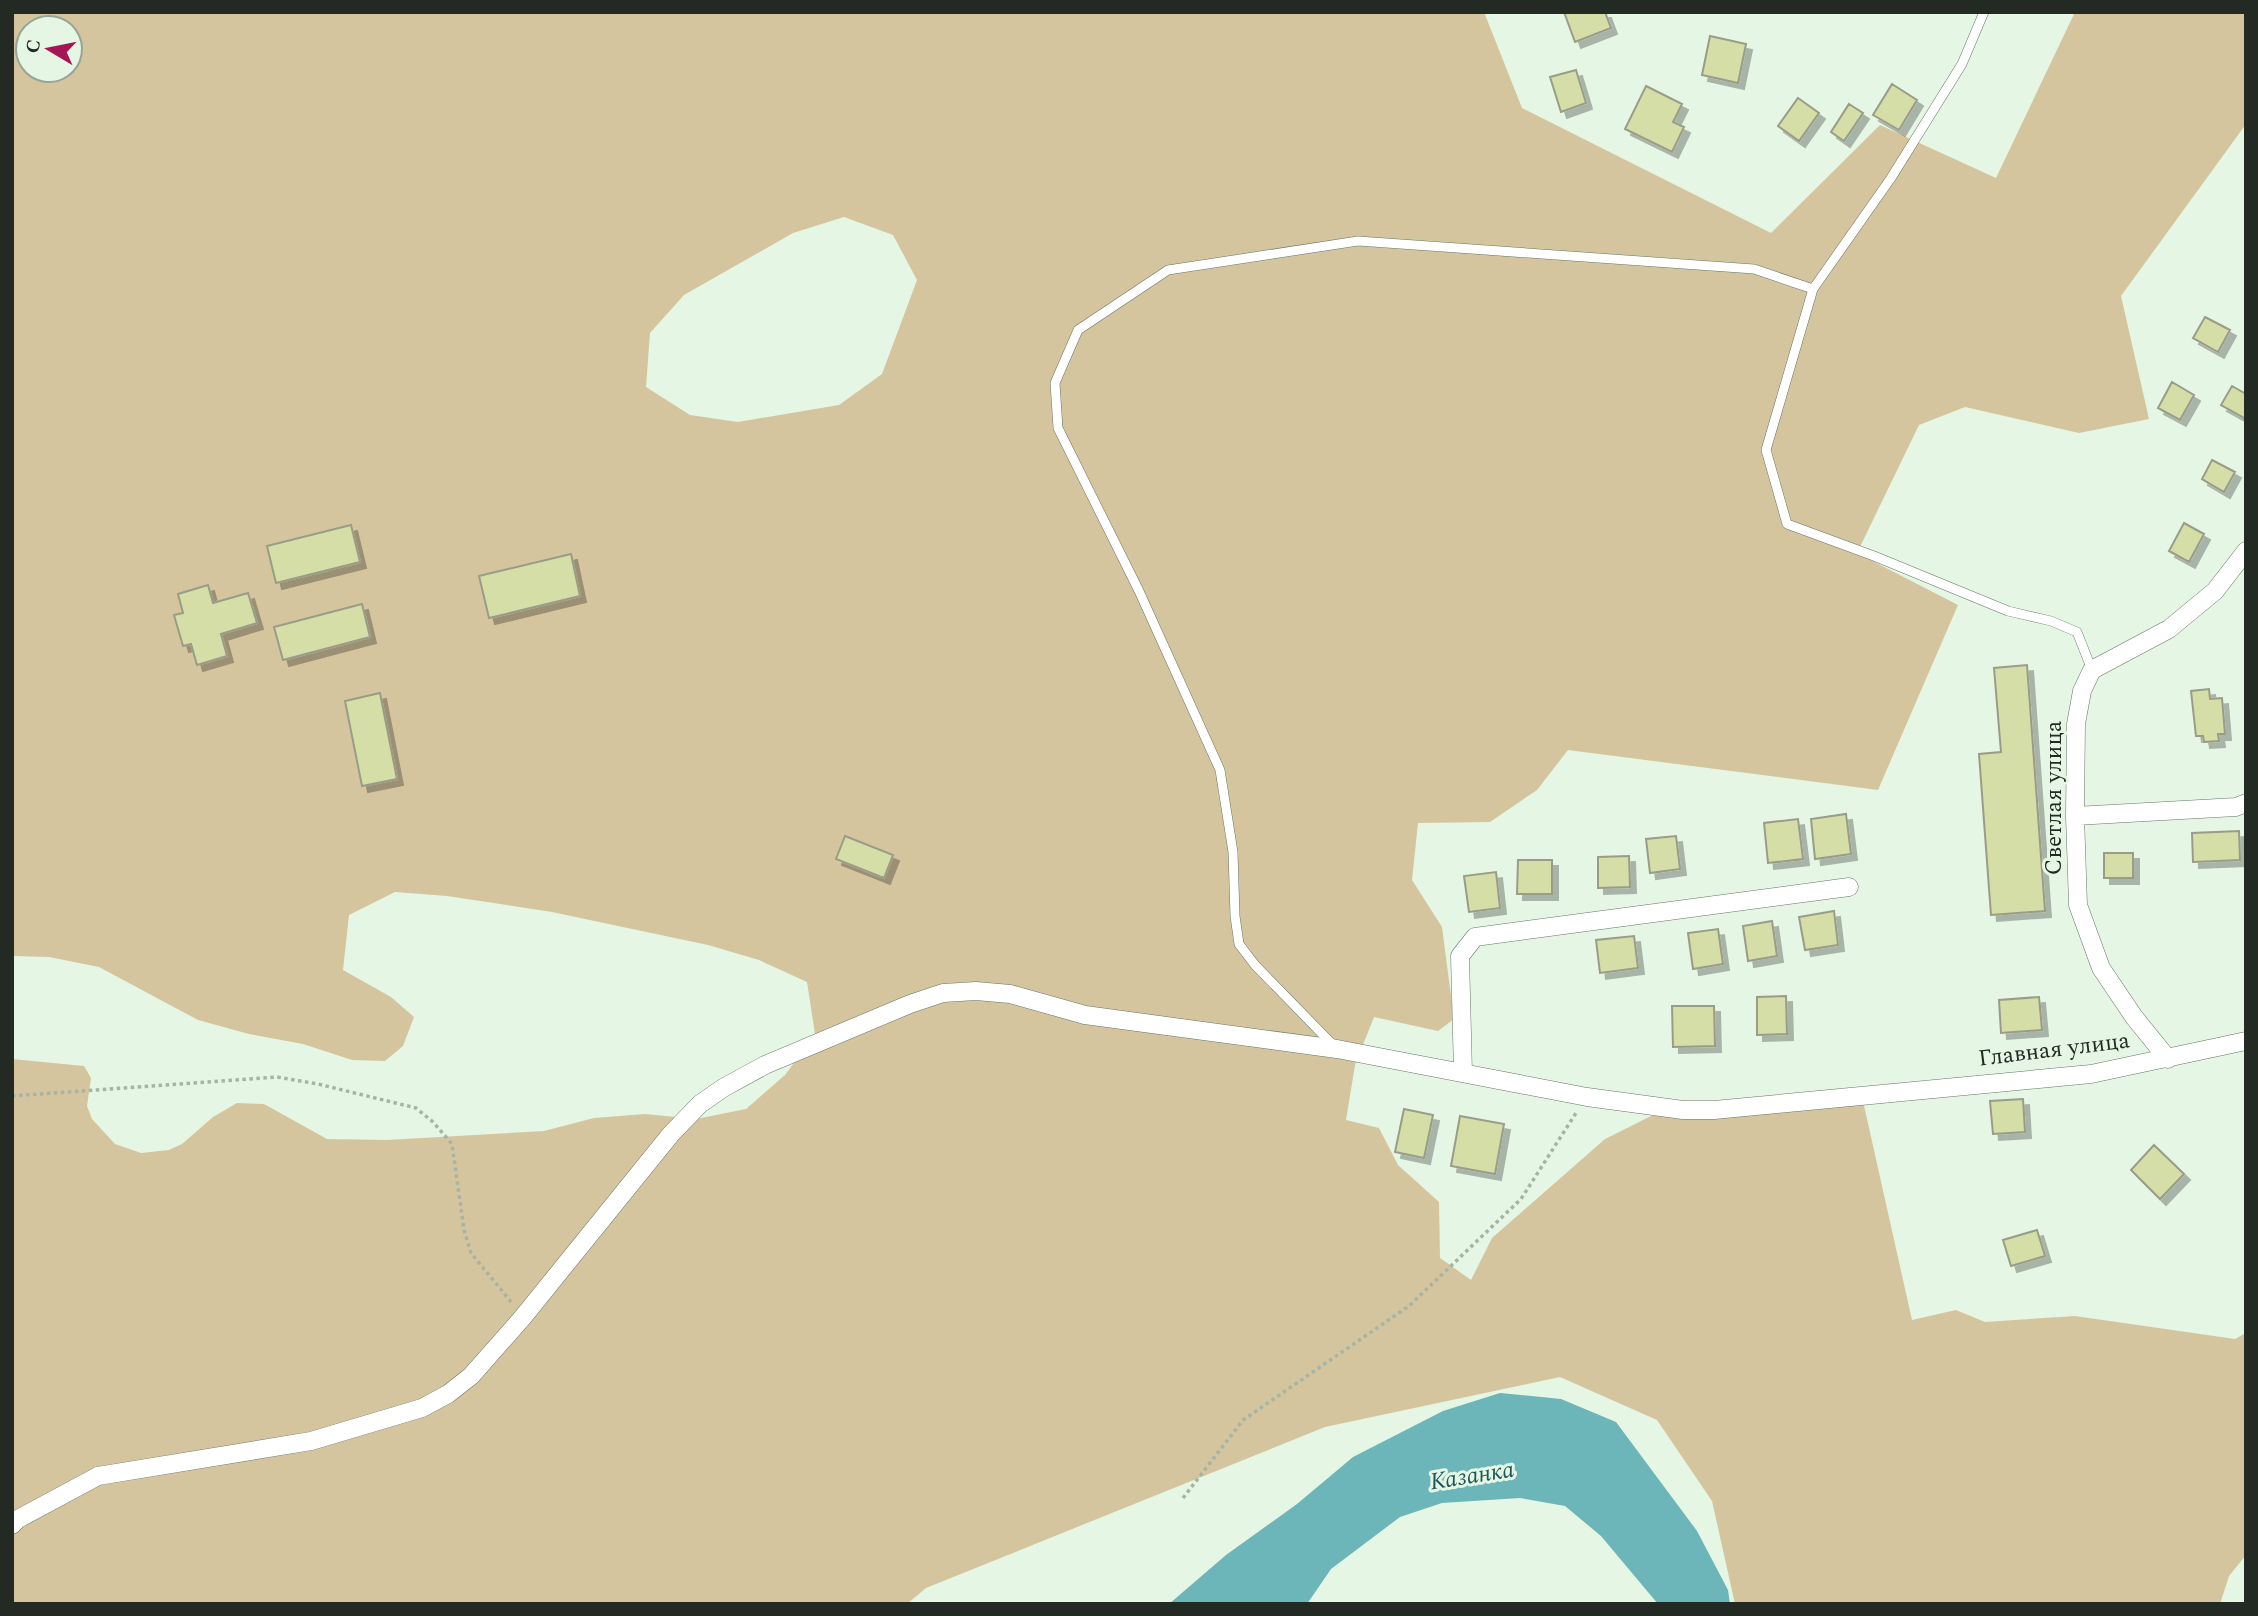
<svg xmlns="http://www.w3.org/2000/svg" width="2258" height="1616" font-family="Spectral,serif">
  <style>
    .green { fill: #d5c59e; fill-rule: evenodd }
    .water { fill: #6cb5b9 }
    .building { fill: #d5dea7; stroke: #999d88; stroke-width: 2; filter: url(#shadow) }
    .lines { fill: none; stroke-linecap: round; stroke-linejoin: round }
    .lane-casing { stroke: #667666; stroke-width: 10 }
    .street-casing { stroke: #667666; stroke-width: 19 }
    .path { stroke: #a6b4a6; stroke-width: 3.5; stroke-dasharray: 3.5 3.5; stroke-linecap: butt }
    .lane { stroke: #fff; stroke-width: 9 }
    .street { stroke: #fff; stroke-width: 18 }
    .labels { text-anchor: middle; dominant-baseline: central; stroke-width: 6; stroke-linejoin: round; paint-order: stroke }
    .street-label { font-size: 23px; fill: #232923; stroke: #e5f6e4 }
    .water-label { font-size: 24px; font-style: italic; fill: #19585c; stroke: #e5f6e4 }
  </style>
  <defs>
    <filter id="shadow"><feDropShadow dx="6" dy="6" stdDeviation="0" flood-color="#0004"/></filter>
  </defs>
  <rect width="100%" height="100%" fill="#e5f6e4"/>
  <path class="green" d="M 12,12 L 1484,12 L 1522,108 L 1771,233 L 1880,125 L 1996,178 L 2075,12 L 2246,12 L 2246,124 L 2121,296 L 2149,419 L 2079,433 L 1965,407 L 1919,425 L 1857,553 L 1958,605 L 1878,790 L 1568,750 L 1537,790 L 1490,822 L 1418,823 L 1412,880 L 1442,927 L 1454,1019 L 1438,1031 L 1374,1017 L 1355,1065 L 1346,1120 L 1379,1128 L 1398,1165 L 1439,1202 L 1440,1258 L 1471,1280 L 1492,1238 L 1605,1139 L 1653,1115 L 1713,1117 L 1863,1101 L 1912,1320 L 1956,1310 L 1985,1322 L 2075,1316 L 2235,1339 L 2246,1333 L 2246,1555 L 2229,1576 L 2220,1604 L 1735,1604 L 1712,1501 L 1657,1420 L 1560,1377 L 1325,1427 L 926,1588 L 907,1604 L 12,1604 L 12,1059 L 84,1066 L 91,1078 L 87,1106 L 92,1119 L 115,1144 L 141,1153 L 169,1150 L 182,1144 L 213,1117 L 237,1103 L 264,1104 L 327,1139 L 387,1140 L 544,1131 L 594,1118 L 645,1114 L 696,1119 L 746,1109 L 785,1075 L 815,1034 L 807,982 L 759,960 L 708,945 L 552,912 L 447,896 L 395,892 L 349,915 L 343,970 L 391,997 L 414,1017 L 403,1046 L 385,1061 L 352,1060 L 303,1044 L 249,1034 L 198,1020 L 99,967 L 49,957 L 12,956 ZM 28,28 L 70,28 L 70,70 L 28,70 ZM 844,217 L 893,235 L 917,280 L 882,374 L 839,405 L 738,422 L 690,415 L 646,387 L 650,333 L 684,295 L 793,233 Z"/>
  <path class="water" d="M 1500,1393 L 1561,1399 L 1616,1422 L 1697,1531 L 1728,1590 L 1730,1604 L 1658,1604 L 1601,1536 L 1565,1506 L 1520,1498 L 1442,1503 L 1400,1517 L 1331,1569 L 1307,1604 L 1169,1604 L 1226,1555 L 1297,1504 L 1353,1457 L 1443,1411 Z"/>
  <path class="building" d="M 1564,12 L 1605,12 L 1611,28 L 1575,42 Z
    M 1710,36 L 1746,44 L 1738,83 L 1702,75 Z
    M 1576,70 L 1586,103 L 1561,112 L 1550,77 Z
    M 1892,84 L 1917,100 L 1899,130 L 1873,115 Z
    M 1646,86 L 1682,104 L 1673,122 L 1684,127 L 1672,152 L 1625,129 Z
    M 1798,98 L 1819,113 L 1799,141 L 1778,126 Z
    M 1849,104 L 1863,113 L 1844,141 L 1831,132 Z
    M 2205,317 L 2230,330 L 2218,352 L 2193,338 Z
    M 2172,382 L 2194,395 L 2180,420 L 2158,408 Z
    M 2232,386 L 2246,394 L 2246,419 L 2221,405 Z
    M 2212,460 L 2235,472 L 2224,492 L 2202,479 Z
    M 2184,523 L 2204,534 L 2189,562 L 2169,551 Z
    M 351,525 L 360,562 L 276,583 L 267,546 Z
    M 571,554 L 580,596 L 489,618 L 479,576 Z
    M 208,585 L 213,603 L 248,593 L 257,623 L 221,634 L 227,656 L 197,665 L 191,644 L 183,646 L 174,615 L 183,613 L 178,594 Z
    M 362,604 L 370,637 L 283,660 L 274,627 Z
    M 2027,665 L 2045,911 L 1991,915 L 1979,754 L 2001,752 L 1994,668 Z
    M 2209,689 L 2210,699 L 2222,698 L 2225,734 L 2218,734 L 2219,741 L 2204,742 L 2203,736 L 2196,736 L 2191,691 Z
    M 380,693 L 397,779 L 362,786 L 345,701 Z
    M 1846,814 L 1851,854 L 1815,859 L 1811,819 Z
    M 1798,819 L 1803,859 L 1768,863 L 1764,823 Z
    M 2239,831 L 2240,860 L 2193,862 L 2192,833 Z
    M 845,836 L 893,855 L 884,878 L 836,859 Z
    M 1676,836 L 1680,869 L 1650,873 L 1646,839 Z
    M 2104,853 L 2133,853 L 2133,878 L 2104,878 Z
    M 1629,856 L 1630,887 L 1598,888 L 1598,857 Z
    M 1518,860 L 1552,860 L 1552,894 L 1517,894 Z
    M 1496,872 L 1500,908 L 1469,912 L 1464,876 Z
    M 1834,911 L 1838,945 L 1805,950 L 1799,917 Z
    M 1772,921 L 1777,956 L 1748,961 L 1743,926 Z
    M 1718,929 L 1723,964 L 1693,969 L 1688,933 Z
    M 1634,936 L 1638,968 L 1600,973 L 1596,940 Z
    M 1786,996 L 1787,1034 L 1757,1035 L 1757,997 Z
    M 2039,997 L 2042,1030 L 2001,1033 L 1999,1000 Z
    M 1672,1006 L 1714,1006 L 1715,1046 L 1673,1047 Z
    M 2023,1099 L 2025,1132 L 1993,1134 L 1990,1101 Z
    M 1404,1109 L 1433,1115 L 1424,1158 L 1395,1152 Z
    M 1460,1116 L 1504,1124 L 1495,1174 L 1451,1166 Z
    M 2154,1145 L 2184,1174 L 2160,1199 L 2131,1170 Z
    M 2037,1230 L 2045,1256 L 2011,1266 L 2003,1240 Z"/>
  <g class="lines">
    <g class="lane-casing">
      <path id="lane" d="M 1813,289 L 1891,178 L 1962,64 L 1984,12
        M 1334,1046 L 1255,965 L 1239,944 L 1235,916 L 1233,852 L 1220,770 L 1139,591 L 1058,428 L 1055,383 L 1078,330 L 1168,270 L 1358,241 L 1754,269 L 1813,289 L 1766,450 L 1787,524 L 1874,556 L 2008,611 L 2051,621 L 2077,632 L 2092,670"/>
    </g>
    <g class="street-casing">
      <path id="street" d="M 2075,816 L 2236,807 L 2246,803
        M 2168,1059 L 2134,1017 L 2101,968 L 2078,905 L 2075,816 L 2076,724 L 2082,691 L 2092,670 L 2169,629 L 2215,591 L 2246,551
        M 1463,1073 L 1460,956 L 1475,937 L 1849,887
        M 12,1525 L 18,1519 L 98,1476 L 311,1441 L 422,1408 L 448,1394 L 471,1376 L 523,1317 L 671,1134 L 700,1104 L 723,1088 L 765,1065 L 910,1004 L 943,993 L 976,991 L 1010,994 L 1085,1015 L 1337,1049 L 1587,1097 L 1683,1110 L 1714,1110 L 2091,1074 L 2246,1041"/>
    </g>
    <path class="path" d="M 12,1096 L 277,1077 L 318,1084 L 416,1108 L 433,1122 L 452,1144 L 464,1230 L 471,1253 L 512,1303
      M 1183,1498 L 1243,1420 L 1409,1306 L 1521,1199 L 1576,1113"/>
    <use href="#lane" class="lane"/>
    <use href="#street" class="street"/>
  </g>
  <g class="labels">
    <g class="street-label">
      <text transform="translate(2054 798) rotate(-90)">Светлая улица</text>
      <text transform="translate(2054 1050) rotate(-7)">Главная улица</text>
    </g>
    <g class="water-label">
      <text transform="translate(1472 1476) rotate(-9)">Казанка</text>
    </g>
  </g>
  <rect width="2258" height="1616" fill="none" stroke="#232923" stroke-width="28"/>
  <g transform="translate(49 49) rotate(280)"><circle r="33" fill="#e5f6e4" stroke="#97a497" stroke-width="2"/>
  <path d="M0-5L12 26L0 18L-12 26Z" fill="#a71654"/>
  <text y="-10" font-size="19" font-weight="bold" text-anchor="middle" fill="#232923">С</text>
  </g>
</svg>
